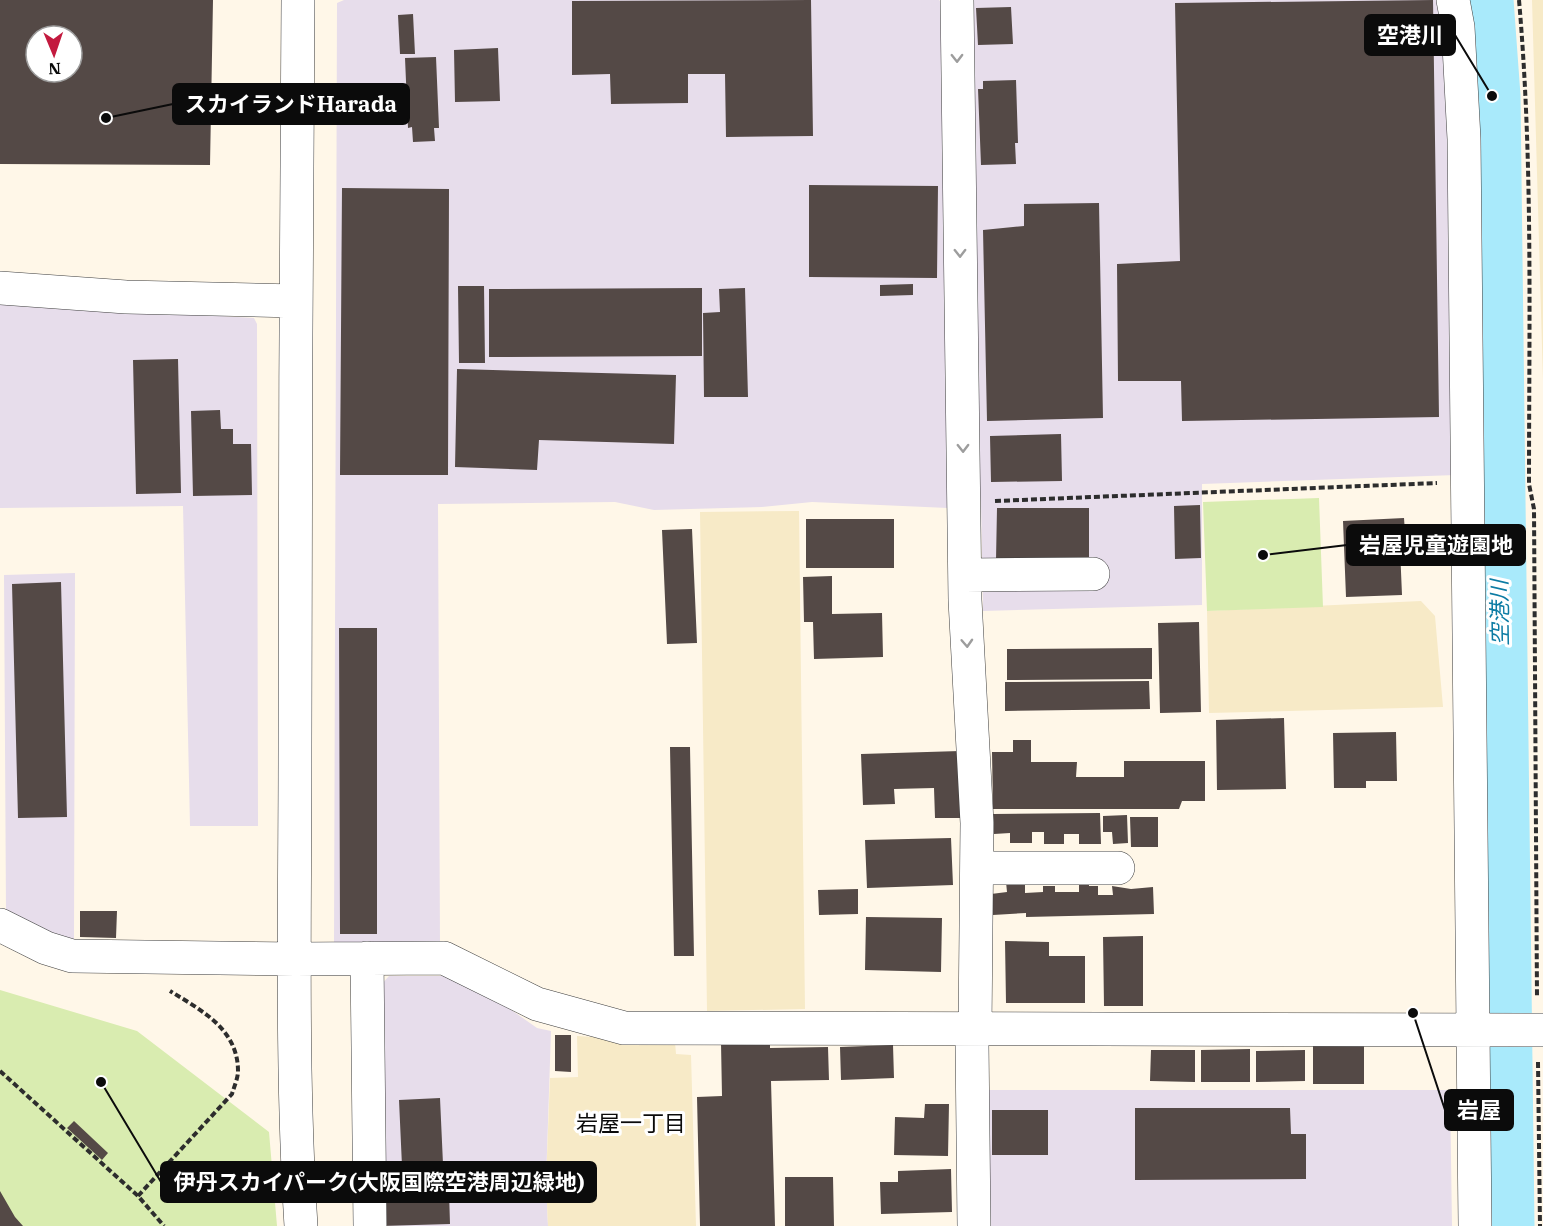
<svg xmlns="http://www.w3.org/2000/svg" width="1543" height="1226" font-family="'IBM Plex Serif','Noto Sans JP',serif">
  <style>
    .industrial { fill: #e7ddeb }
    .farmland { fill: #f7eac7 }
    .green { fill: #d9ecb0 }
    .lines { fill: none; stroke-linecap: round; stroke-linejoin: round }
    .river { stroke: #a9eafb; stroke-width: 57 }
    .building { fill: #544946; fill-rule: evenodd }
    .minor-casing { stroke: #3e3e3e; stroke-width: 34 }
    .path { stroke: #2d2d2d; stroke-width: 4; stroke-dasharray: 6 3; stroke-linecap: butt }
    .minor { stroke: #fff; stroke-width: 33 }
    .oneway { stroke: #9d9d9d }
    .labels { text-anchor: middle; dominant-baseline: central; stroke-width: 6; stroke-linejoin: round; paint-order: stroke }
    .water-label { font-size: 22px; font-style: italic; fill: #0c7ca4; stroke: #fff }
    .neighbourhood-label { font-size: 22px; fill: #0b0b0b; stroke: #fff }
    .leader { fill: none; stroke: #0b0b0b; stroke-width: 2 }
    .callout-dot { fill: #0b0b0b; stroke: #fff; stroke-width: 2 }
    .callout { fill: #0b0b0b; stroke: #0b0b0b; stroke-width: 2 }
    .callout-label { font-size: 22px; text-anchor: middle; font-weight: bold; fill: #fff }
  </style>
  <rect width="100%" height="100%" fill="#fff7e8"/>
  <path class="industrial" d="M 344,0 L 939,0 L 943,4 L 948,508 L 812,502 L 762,507 L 654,510 L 615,502 L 438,504 L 440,946 L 334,947 L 337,3 Z
    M 970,0 L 1436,0 L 1441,7 L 1452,152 L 1456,475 L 1202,484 L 1202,605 L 983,611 L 981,505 L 976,456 Z
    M 0,303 L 254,318 L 257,324 L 258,826 L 190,826 L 183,506 L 0,508 Z
    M 75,573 L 74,939 L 59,937 L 6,913 L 4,575 Z
    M 389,976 L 443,976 L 459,979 L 510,1009 L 537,1028 L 551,1031 L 546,1182 L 548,1226 L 378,1226 L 379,987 Z
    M 979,1090 L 1450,1090 L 1452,1226 L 980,1226 Z"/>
  <path class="farmland" d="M 1532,0 L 1543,0 L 1543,381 Z
    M 799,511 L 805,1009 L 707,1011 L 700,512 Z
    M 1421,601 L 1435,616 L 1443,707 L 1209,713 L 1207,611 Z
    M 577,1036 L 675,1042 L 676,1054 L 691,1055 L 696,1226 L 548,1226 L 546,1182 L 550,1078 L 578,1077 Z"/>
  <path class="green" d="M 1319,498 L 1323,607 L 1207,611 L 1203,502 Z
    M 0,990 L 137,1031 L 269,1132 L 277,1226 L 0,1226 Z"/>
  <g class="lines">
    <path class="river" d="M 1485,0 L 1492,96 L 1506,1226"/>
  </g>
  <path class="building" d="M 0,0 L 213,0 L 210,165 L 0,164 ZM 36,36 L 72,36 L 72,72 L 36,72 Z
    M 811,0 L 813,136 L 726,137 L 725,74 L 688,74 L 688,103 L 611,104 L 610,74 L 572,75 L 572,1 Z
    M 1433,0 L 1439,417 L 1182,421 L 1181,381 L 1118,381 L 1117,264 L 1180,261 L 1175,3 Z
    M 1011,7 L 1013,44 L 978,45 L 976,8 Z
    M 413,14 L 415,54 L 400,54 L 398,15 Z
    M 498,48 L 500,101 L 455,102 L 454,50 Z
    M 436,57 L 439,128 L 434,128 L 435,141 L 413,142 L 412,127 L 408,128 L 405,58 Z
    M 1016,80 L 1018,143 L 1015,143 L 1016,164 L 981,165 L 978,89 L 983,89 L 983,81 Z
    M 809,185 L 938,186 L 937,278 L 809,277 Z
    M 342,188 L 449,189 L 448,475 L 340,475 Z
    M 1099,203 L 1103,418 L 987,421 L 983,230 L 1024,226 L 1024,204 Z
    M 913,284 L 913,295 L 880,296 L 880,285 Z
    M 458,286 L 484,286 L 485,363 L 459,363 Z
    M 702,288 L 702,356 L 489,357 L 489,289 Z
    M 745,288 L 748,397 L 704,397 L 703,313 L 720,312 L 719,289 Z
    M 178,359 L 181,493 L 136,494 L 133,360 Z
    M 457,369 L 676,375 L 674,444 L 539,440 L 537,470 L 455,467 Z
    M 220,410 L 221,429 L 233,429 L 233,444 L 251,444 L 252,495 L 193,496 L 191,411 Z
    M 1061,434 L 1062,481 L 991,482 L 990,436 Z
    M 1200,505 L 1201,558 L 1175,559 L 1174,506 Z
    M 997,508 L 1089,508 L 1089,560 L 996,560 Z
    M 1404,518 L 1406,547 L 1400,548 L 1402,595 L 1346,597 L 1343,521 Z
    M 806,519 L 894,519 L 894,568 L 806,568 Z
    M 692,529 L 697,643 L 667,644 L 662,530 Z
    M 832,576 L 832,614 L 882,613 L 883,657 L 814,659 L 813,622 L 804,622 L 803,577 Z
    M 61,582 L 67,817 L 18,818 L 12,584 Z
    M 1199,622 L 1201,712 L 1160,713 L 1158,623 Z
    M 339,628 L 377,628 L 377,934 L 340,934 Z
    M 1152,648 L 1152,679 L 1007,680 L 1007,649 Z
    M 1149,681 L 1150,709 L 1005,711 L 1005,682 Z
    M 1284,718 L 1286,789 L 1217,790 L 1216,720 Z
    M 1396,732 L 1397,781 L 1366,781 L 1366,788 L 1334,788 L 1333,733 Z
    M 1013,740 L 1031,740 L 1031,762 L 1077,762 L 1076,777 L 1124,777 L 1124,761 L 1205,761 L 1205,801 L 1182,801 L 1179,809 L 993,809 L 992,752 L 1013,752 Z
    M 670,747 L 690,747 L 694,956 L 674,956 Z
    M 960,751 L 962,818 L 935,818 L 934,788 L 894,789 L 895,804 L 863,805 L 861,754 Z
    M 1100,813 L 1101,844 L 1079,844 L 1079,834 L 1064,834 L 1064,844 L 1044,844 L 1044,832 L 1032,832 L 1032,843 L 1010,843 L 1010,833 L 994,834 L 993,814 Z
    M 1127,815 L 1128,843 L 1113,844 L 1112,832 L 1103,832 L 1103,816 Z
    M 1130,817 L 1158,817 L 1158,847 L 1131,847 Z
    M 951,838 L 953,885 L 867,888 L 865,840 Z
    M 1025,880 L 1025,893 L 1043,892 L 1043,886 L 1055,886 L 1055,892 L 1079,892 L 1079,880 L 1089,881 L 1089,886 L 1098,886 L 1098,895 L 1113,895 L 1112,886 L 1131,889 L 1153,887 L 1154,914 L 1026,917 L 1026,913 L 993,915 L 991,894 L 1007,892 L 1006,882 Z
    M 858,889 L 858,914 L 819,915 L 818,890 Z
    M 80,911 L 117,911 L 116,938 L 80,937 Z
    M 866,917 L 942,918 L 941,972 L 865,970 Z
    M 1143,936 L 1143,1006 L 1104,1006 L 1103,937 Z
    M 1005,941 L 1049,942 L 1049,956 L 1085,956 L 1085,1003 L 1006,1003 Z
    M 555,1035 L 571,1035 L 571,1072 L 555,1071 Z
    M 770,1042 L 770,1048 L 828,1047 L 829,1080 L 771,1081 L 775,1226 L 700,1226 L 697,1097 L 722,1096 L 721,1043 Z
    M 893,1045 L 894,1078 L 841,1080 L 840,1047 Z
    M 1364,1045 L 1364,1084 L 1313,1084 L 1313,1046 Z
    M 1250,1049 L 1250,1082 L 1201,1082 L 1201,1050 Z
    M 1151,1050 L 1195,1050 L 1195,1082 L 1150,1081 Z
    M 1305,1050 L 1305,1081 L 1256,1082 L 1256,1051 Z
    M 440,1098 L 444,1186 L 403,1188 L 399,1100 Z
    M 925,1104 L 949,1104 L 948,1156 L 894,1155 L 895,1117 L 924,1118 Z
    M 1135,1108 L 1290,1108 L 1291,1134 L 1306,1134 L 1306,1179 L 1135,1180 Z
    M 992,1110 L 1048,1110 L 1048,1155 L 992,1155 Z
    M 74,1121 L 108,1153 L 102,1160 L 67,1128 Z
    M 951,1169 L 952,1212 L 881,1214 L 880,1182 L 898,1182 L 898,1171 Z
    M 785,1177 L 833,1177 L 834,1226 L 785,1226 Z
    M 0,1191 L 15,1217 L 23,1226 L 0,1226 Z
    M 449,1192 L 450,1224 L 381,1226 L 380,1194 Z"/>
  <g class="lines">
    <g class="minor-casing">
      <path id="minor" d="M 298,0 C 296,251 295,501 295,752 C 295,910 291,1068 301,1226
        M 957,0 L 965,600 L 977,823 L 975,1030 L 972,1042 L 974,1226
        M 1453,0 L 1458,27 L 1464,139 L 1475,1226
        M 0,288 L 126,297 L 295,301
        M 965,575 L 1093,574
        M 977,868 L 1118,868
        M 0,925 L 46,948 L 72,956 L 295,959 L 444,958 L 537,1004 L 624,1028 L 1543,1030
        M 367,958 L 370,1226"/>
    </g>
    <path class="path" d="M 1519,0 C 1533,161 1529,323 1529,484 L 1534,509 L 1537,997
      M 995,501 L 1437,483
      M 1538,1062 L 1540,1226
      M 0,1071 L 138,1196 L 164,1226
      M 138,1196 L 232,1094 C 234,1087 238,1078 238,1071 C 238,1029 201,1010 170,991"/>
    <use href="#minor" class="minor"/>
  </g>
  <defs><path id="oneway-chevron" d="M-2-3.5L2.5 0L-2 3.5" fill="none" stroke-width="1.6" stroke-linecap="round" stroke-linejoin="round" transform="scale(1.5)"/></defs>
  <g class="oneway">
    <use href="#oneway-chevron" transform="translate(957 58) rotate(89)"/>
    <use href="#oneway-chevron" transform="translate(960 253) rotate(89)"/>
    <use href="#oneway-chevron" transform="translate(963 448) rotate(89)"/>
    <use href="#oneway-chevron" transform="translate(967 643) rotate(87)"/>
  </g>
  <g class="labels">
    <g class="water-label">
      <text transform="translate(1499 613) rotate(-91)">空港川</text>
    </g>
    <g class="neighbourhood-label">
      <text x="631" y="1122">岩屋一丁目</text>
    </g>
  </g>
  <path class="leader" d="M1492 96L1455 35M106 118L173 104M1263 555L1347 545M1413 1013L1445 1110M101 1082L161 1182"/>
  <g class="callout-dot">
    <circle cx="1492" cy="96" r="6"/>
    <circle cx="106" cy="118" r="6"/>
    <circle cx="1263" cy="555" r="6"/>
    <circle cx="1413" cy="1013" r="6"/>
    <circle cx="101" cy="1082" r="6"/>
  </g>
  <g class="callout">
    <rect x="1365" y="15" width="90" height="40" rx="6"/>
    <rect x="173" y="84" width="236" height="40" rx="6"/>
    <rect x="1347" y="525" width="178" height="40" rx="6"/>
    <rect x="1445" y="1090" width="68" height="40" rx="6"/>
    <rect x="161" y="1162" width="435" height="40" rx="6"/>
  </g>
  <g class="callout-label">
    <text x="1410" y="43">空港川</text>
    <text x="291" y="112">スカイランドHarada</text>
    <text x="1436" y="553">岩屋児童遊園地</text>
    <text x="1479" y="1118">岩屋</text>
    <text x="379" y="1190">伊丹スカイパーク(大阪国際空港周辺緑地)</text>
  </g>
  <g transform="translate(54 54) rotate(178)"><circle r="28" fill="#ffffff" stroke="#9d9d9d" stroke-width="1.5"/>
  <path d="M0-4.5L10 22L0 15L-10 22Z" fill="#c31a3f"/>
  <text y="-9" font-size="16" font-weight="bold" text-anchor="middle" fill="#0b0b0b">N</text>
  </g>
</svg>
